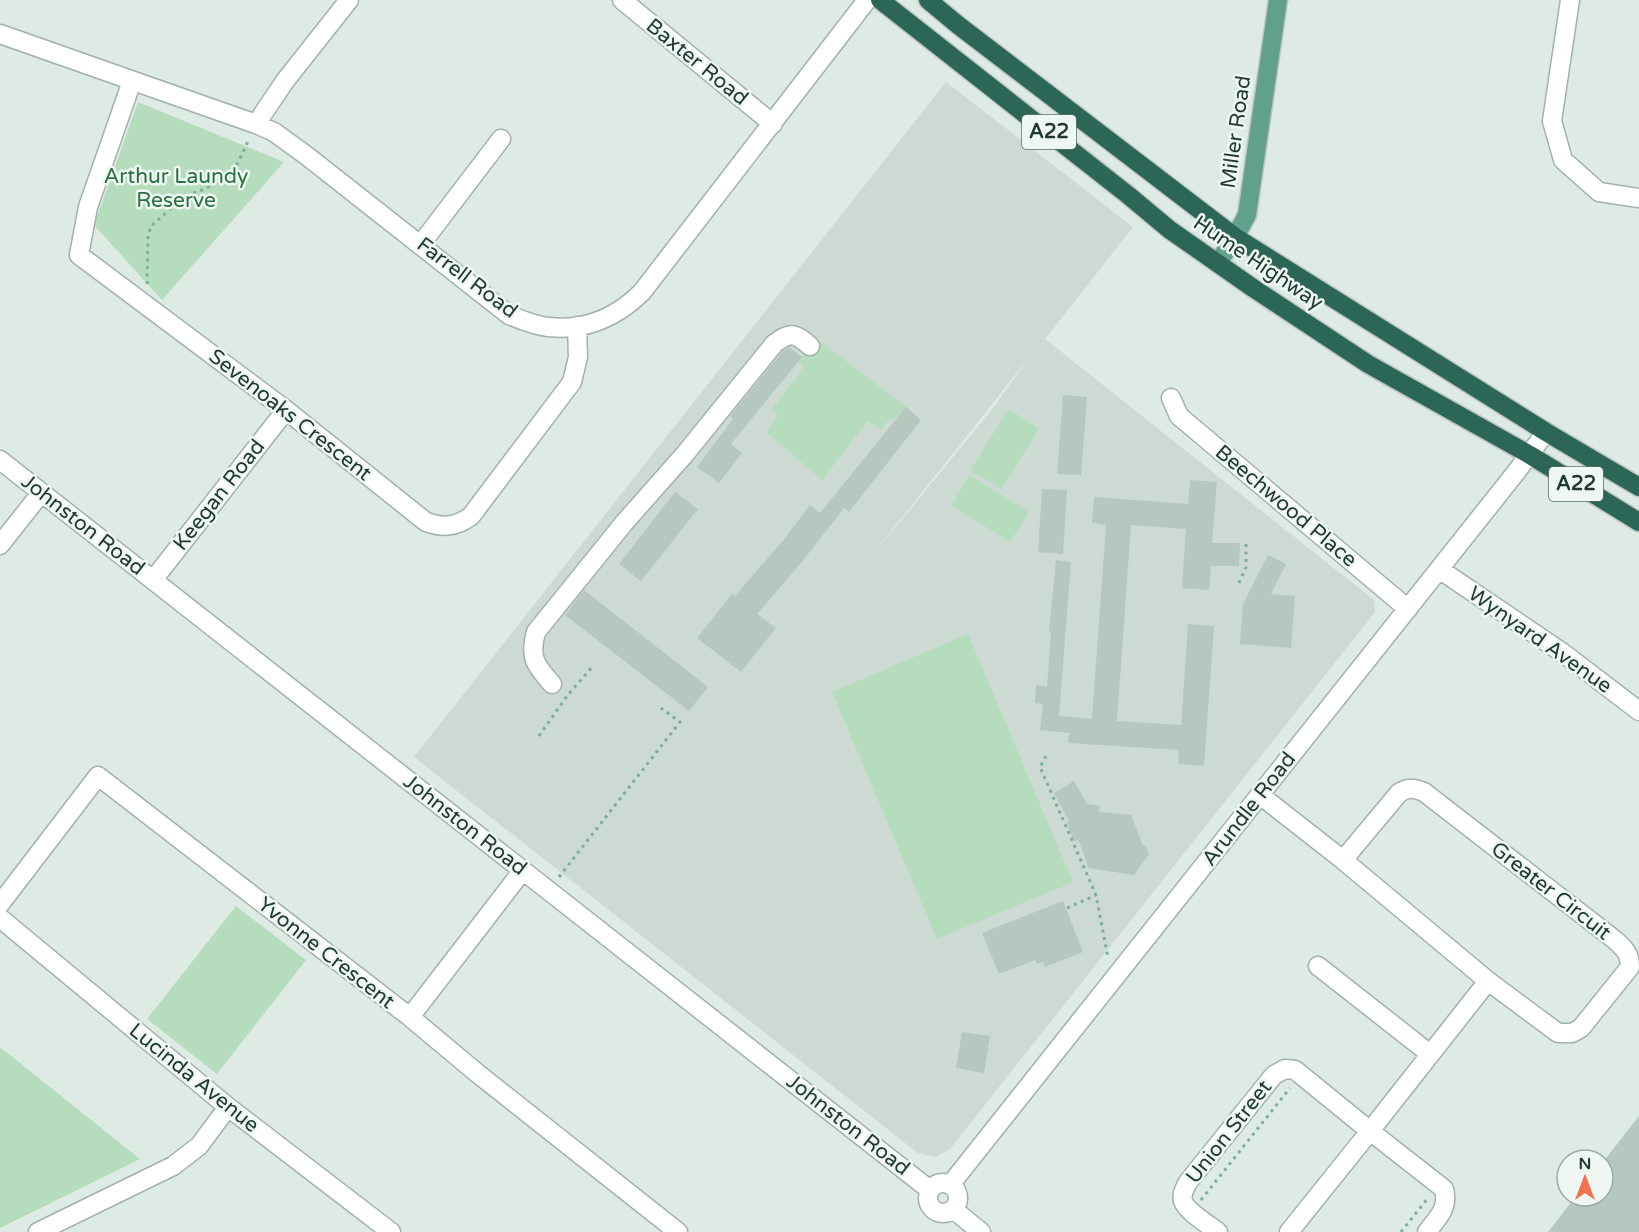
<svg xmlns="http://www.w3.org/2000/svg" width="1639" height="1232" font-family="'Varela Round',sans-serif">
  <style>
    .built { fill: #ccdad3; fill-rule: evenodd }
    .green { fill: #b6dcbe }
    .building { fill: #b6c7bf }
    .lines { fill: none; stroke-linecap: round; stroke-linejoin: round }
    .minor-casing { stroke: #a1b1ab; stroke-width: 21 }
    .major-casing { stroke: #bcc4c1; stroke-width: 21 }
    .highway-casing { stroke: #bcc4c1; stroke-width: 21 }
    .path { stroke: #7dae9c; stroke-width: 3; stroke-dasharray: 3 4.5; stroke-linecap: butt }
    .minor { stroke: #fff; stroke-width: 18 }
    .major { stroke: #61a08d; stroke-width: 18 }
    .highway { stroke: #2b6656; stroke-width: 18 }
    .labels { text-anchor: middle; dominant-baseline: central; stroke-width: 5; stroke-linejoin: round; paint-order: stroke }
    .shield { fill: #eef7f2; stroke: #5d726b; stroke-width: 1.5 }
    .shield-label { font-size: 20px; font-weight: bold; fill: #1f3931 }
    .street-label { font-size: 21px; fill: #1f3931; stroke: #eef7f2 }
    .park-label { font-size: 21px; fill: #297141; stroke: #eef7f2 }
  </style>
  <rect width="100%" height="100%" fill="#deeae4"/>
  <path class="built" d="M 946,82 L 1133,227 L 1045,339 L 1374,600 L 1375,612 L 950,1149 L 936,1157 L 918,1153 L 414,757 ZM 1030,356 L 994,407 L 862,568 Z"/>
  <path class="green" d="M 138,102 L 284,162 L 162,300 L 94,225 Z
    M 816,338 L 906,407 L 895,420 L 890,418 L 881,430 L 868,421 L 822,480 L 766,432 L 778,416 L 771,410 L 804,368 L 798,361 Z
    M 1009,409 L 1039,429 L 1001,489 L 970,470 Z
    M 970,475 L 1029,512 L 1010,542 L 951,505 Z
    M 968,634 L 1073,882 L 937,939 L 832,692 Z
    M 236,906 L 306,960 L 217,1074 L 147,1019 Z
    M 0,1047 L 140,1159 L 0,1228 Z"/>
  <path class="building" d="M 789,347 L 802,357 L 731,444 L 742,453 L 719,483 L 697,467 L 733,419 L 730,416 L 782,352 Z
    M 1063,395 L 1087,397 L 1081,475 L 1057,474 Z
    M 906,407 L 921,420 L 849,512 L 844,508 L 801,563 L 757,614 L 776,628 L 741,672 L 697,638 L 732,594 L 735,596 L 785,538 L 810,505 L 820,513 Z
    M 1190,480 L 1217,482 L 1212,543 L 1240,543 L 1239,566 L 1211,566 L 1209,590 L 1182,588 L 1186,529 L 1131,525 L 1117,721 L 1181,725 L 1188,624 L 1214,626 L 1204,766 L 1178,764 L 1179,750 L 1068,743 L 1069,733 L 1040,730 L 1043,704 L 1035,703 L 1036,685 L 1047,686 L 1051,632 L 1049,632 L 1056,560 L 1071,562 L 1059,716 L 1092,719 L 1106,525 L 1092,523 L 1094,497 L 1188,504 Z
    M 1042,489 L 1067,490 L 1063,554 L 1038,552 Z
    M 675,492 L 698,509 L 641,581 L 619,564 Z
    M 1268,555 L 1286,564 L 1271,594 L 1295,596 L 1291,648 L 1240,644 L 1243,604 Z
    M 584,590 L 708,687 L 689,711 L 565,615 Z
    M 1074,781 L 1087,804 L 1100,806 L 1099,812 L 1131,815 L 1143,846 L 1145,845 L 1149,854 L 1134,875 L 1089,868 L 1078,839 L 1074,842 L 1067,823 L 1069,821 L 1054,793 Z
    M 1063,901 L 1083,952 L 1045,967 L 1043,962 L 1037,964 L 1035,960 L 999,974 L 982,933 Z
    M 962,1032 L 990,1036 L 984,1073 L 956,1068 Z
    M 1639,1116 L 1639,1232 L 1548,1232 L 1576,1196 L 1603,1196 L 1603,1162 Z"/>
  <g class="lines">
    <g class="minor-casing">
      <path id="minor" d="M 622,0 L 773,124
        M 1570,0 L 1552,121 L 1563,160 L 1599,192 L 1639,198
        M 0,34 L 256,124 L 274,132 L 307,156 L 509,315 C 522,320 535,326 549,327 C 585,331 617,317 642,292 L 867,0
        M 132,81 L 88,207 L 79,255 L 286,410 L 426,522 C 443,528 456,527 471,516 L 572,382 L 578,357 L 577,326
        M 256,124 L 285,81 L 349,0
        M 421,244 L 501,139
        M 1171,398 L 1179,416 L 1408,609
        M 0,460 L 930,1190
        M 0,545 L 41,493
        M 1439,569 L 1563,653 L 1639,711
        M 153,580 L 286,410
        M 552,684 C 535,665 529,657 536,632 L 624,523 L 685,454 L 774,344 C 790,331 795,333 810,346
        M 1260,795 L 1343,860 L 1488,981 L 1558,1033 L 1572,1033 L 1581,1028 L 1630,967 C 1630,954 1625,949 1615,940 L 1424,792 C 1414,788 1408,787 1399,793 L 1343,860
        M 0,904 L 98,776 L 410,1017 L 477,1073 L 678,1232
        M 0,918 L 228,1107 L 391,1232
        M 1318,966 L 1430,1054
        M 410,1017 L 523,870
        M928 1198a15 15 0 1 1 30 0a15 15 0 1 1-30 0Z
        M 950,1185 L 1517,471 L 1546,432
        M 953,1209 L 981,1232
        M 38,1232 L 173,1166 L 199,1146 L 228,1107
        M 1218,1232 C 1209,1225 1186,1211 1183,1201 C 1181,1194 1185,1188 1188,1182 L 1274,1075 L 1285,1069 L 1295,1070 L 1370,1131 L 1488,981
        M 1289,1232 L 1370,1131 L 1444,1189 C 1449,1209 1438,1217 1427,1232"/>
    </g>
    <g class="major-casing">
      <path id="major" d="M 1218,263 L 1235,237 L 1247,215 L 1278,0"/>
    </g>
    <g class="highway-casing">
      <path id="highway" d="M 880,0 L 1128,195 L 1170,230 L 1253,288 L 1368,364 L 1530,455 L 1639,522
        M 928,0 L 958,25 L 1235,237 L 1546,432 L 1639,487"/>
    </g>
    <path class="path" d="M 147,284 L 148,235 L 151,226 L 185,196 L 205,189 L 224,178 L 238,163 L 249,139
      M 1239,583 L 1246,567 L 1246,544
      M 539,736 L 567,696 L 593,666
      M 1046,756 L 1040,767 L 1096,895 L 1108,958
      M 559,877 L 680,722 L 661,708
      M 1067,908 L 1096,895
      M 1201,1200 L 1290,1088
      M 1401,1232 L 1428,1198"/>
    <use href="#minor" class="minor"/>
    <use href="#major" class="major"/>
    <use href="#highway" class="highway"/>
  </g>
  <g class="labels">
    <g class="shield">
      <rect x="1022" y="115" width="54" height="34" rx="4.5"/>
      <rect x="1549" y="467" width="54" height="34" rx="4.5"/>
    </g>
    <g class="shield-label">
      <text x="1049" y="132">A22</text>
      <text x="1576" y="484">A22</text>
    </g>
    <g class="street-label">
      <text transform="translate(697 62) rotate(39)">Baxter Road</text>
      <text transform="translate(1236 132) rotate(-82)">Miller Road</text>
      <text transform="translate(1258 263) rotate(34)">Hume Highway</text>
      <text transform="translate(467 278) rotate(37)">Farrell Road</text>
      <text transform="translate(290 415) rotate(38)">Sevenoaks Crescent</text>
      <text transform="translate(219 495) rotate(-52)">Keegan Road</text>
      <text transform="translate(1286 506) rotate(40)">Beechwood Place</text>
      <text transform="translate(83 525) rotate(38)">Johnston Road</text>
      <text transform="translate(1540 640) rotate(35)">Wynyard Avenue</text>
      <text transform="translate(1249 809) rotate(-52)">Arundle Road</text>
      <text transform="translate(465 825) rotate(38)">Johnston Road</text>
      <text transform="translate(1551 891) rotate(38)">Greater Circuit</text>
      <text transform="translate(326 953) rotate(38)">Yvonne Crescent</text>
      <text transform="translate(194 1078) rotate(39)">Lucinda Avenue</text>
      <text transform="translate(848 1125) rotate(38)">Johnston Road</text>
      <text transform="translate(1229 1132) rotate(-52)">Union Street</text>
    </g>
    <g class="park-label">
      <text x="176" y="176">Arthur Laundy<tspan x="176" dy="24">Reserve</tspan></text>
    </g>
  </g>
  <g transform="translate(1585 1178)"><circle r="28" fill="#eef7f2" stroke="#9baba5" stroke-width="1.5"/>
  <path d="M0-4.5L10 22L0 15L-10 22Z" fill="#f47051"/>
  <text y="-9" font-size="16" font-weight="bold" text-anchor="middle" fill="#1f3931">N</text>
  </g>
</svg>
